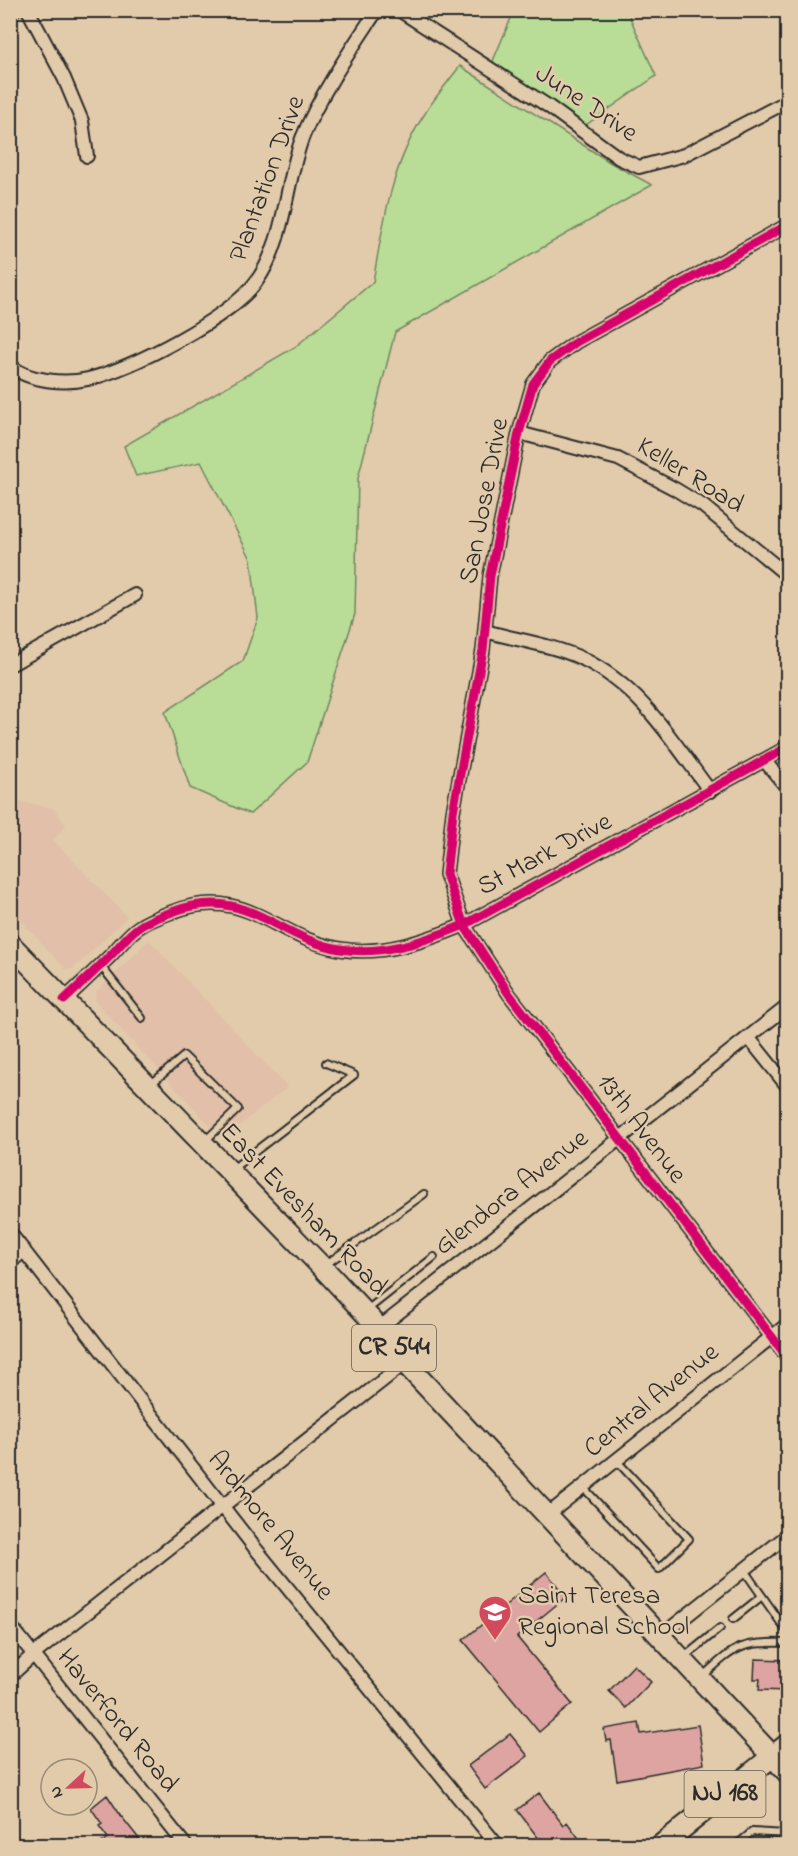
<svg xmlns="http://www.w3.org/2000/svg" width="798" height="1856" font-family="'Indie Flower',sans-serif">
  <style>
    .built { fill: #e1bfa8 }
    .green { fill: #b9dd97; stroke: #728461; stroke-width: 1.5 }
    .building { fill: #dea4a1; stroke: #2b2b2b; stroke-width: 1.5 }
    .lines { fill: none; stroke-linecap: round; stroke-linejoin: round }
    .service-casing { stroke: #2b2b2b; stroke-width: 10 }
    .minor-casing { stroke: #2b2b2b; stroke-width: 16 }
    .primary-casing { stroke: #2b2b2b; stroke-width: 24 }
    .service { stroke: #e2cbab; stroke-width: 6 }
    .minor { stroke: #e2cbab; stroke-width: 12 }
    .primary { stroke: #e2cbab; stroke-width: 20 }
    .cycleway-casing { stroke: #e2cbab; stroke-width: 13 }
    .cycleway { stroke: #d6006c; stroke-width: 9 }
    .labels { text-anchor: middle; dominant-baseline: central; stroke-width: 5; stroke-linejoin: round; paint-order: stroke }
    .shield { fill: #e2cbab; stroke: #625b51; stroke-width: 1.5 }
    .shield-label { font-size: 26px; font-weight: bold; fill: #2b2b2b }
    .street-label { font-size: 27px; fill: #2b2b2b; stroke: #e2cbab }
    .poi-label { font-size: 27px; fill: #2b2b2b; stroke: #e2cbab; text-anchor: start }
  </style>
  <rect width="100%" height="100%" fill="#e2cbab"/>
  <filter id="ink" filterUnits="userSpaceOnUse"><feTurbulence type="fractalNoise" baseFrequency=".0167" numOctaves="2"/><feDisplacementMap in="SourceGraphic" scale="12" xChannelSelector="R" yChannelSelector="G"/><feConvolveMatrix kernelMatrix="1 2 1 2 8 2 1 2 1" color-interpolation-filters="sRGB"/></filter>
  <g filter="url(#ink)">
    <path class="built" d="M 11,800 L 53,808 L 66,825 L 53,840 L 127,917 L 73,969 L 66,969 L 11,910 Z
      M 149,940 L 287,1087 L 223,1139 L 95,1001 L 96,992 Z"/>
    <path class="green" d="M 514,11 L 627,11 L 656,76 L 580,129 L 490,68 Z
      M 460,66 L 611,163 L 652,185 L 395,332 L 358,478 L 355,614 L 307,762 L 250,814 L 190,788 L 165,712 L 243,661 L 258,618 L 251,559 L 201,462 L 136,476 L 124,446 L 295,347 L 373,282 C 383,224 391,166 424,115 C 434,98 448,82 460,66 Z"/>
    <path class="building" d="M 546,1572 L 566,1597 L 517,1637 L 572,1704 L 539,1732 L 463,1640 Z
      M 755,1659 L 788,1660 L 788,1691 L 759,1690 L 760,1679 L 754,1679 Z
      M 634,1665 L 651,1682 L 626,1708 L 609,1691 Z
      M 639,1723 L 641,1734 L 698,1725 L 704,1764 L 617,1780 L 611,1740 L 606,1741 L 604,1729 Z
      M 510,1734 L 528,1756 L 485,1789 L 468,1766 Z
      M 539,1793 L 563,1825 L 567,1822 L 581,1841 L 575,1845 L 547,1845 L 541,1838 L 539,1839 L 517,1810 Z
      M 107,1795 L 121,1816 L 144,1845 L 98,1845 L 108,1838 L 99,1826 L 102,1824 L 91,1808 Z"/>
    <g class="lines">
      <g class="service-casing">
        <path id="service" d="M 101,966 L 142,1018
          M 150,1085 L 184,1056 L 238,1109 L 204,1142
          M 231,1170 L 354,1075 L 326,1063
          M 325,1265 L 424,1194
          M 367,1310 L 434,1257
          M 583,1487 L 659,1569 L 689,1539 L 616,1460
          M 744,1570 L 788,1633
          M 733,1619 L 762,1596
          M 683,1658 L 720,1628
          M 703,1676 C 737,1645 741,1642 788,1643
          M 481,1846 L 491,1838
          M 735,1846 L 752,1832 L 788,1834"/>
      </g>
      <g class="minor-casing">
        <path id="minor" d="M 28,10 L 64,78 L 82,121 L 87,156
          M 399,10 L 548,106 L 619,158 L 639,167 L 684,155 L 788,101
          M 10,13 L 14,10
          M 788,225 L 576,342 L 550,361 L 533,384 L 519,433 L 490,576 L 483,650 L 453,812 L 446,874 L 464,925 L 509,994 L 788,1358
          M 10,365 C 28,382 66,384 88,379 C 130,370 231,317 256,282 C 286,241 285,182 303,136 C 322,91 350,51 377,10
          M 519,433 L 618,459 L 675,489 L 703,506 L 788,576
          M 485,631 C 517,640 553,645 583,659 C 641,687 673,742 710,791
          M 10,665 L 135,595
          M 764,760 L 788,789
          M 64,1000 C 79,986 95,971 110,956 C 119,947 128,934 139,927 C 149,920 161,916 172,912 C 247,884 274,938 340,949 C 383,956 425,941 464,925 L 788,747
          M 748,1037 L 788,1087
          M 10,1233 L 255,1548 L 498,1846
          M 10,1263 L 24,1250
          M 379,1328 L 788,1006
          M 546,1516 L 788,1324
          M 10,1625 L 186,1846
          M 661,1636 L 788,1535
          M 10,1676 L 33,1655 L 405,1363"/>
      </g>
      <g class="primary-casing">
        <path id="primary" d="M 10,944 L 322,1267 L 379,1328 L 405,1363 L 788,1773
          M 660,1846 L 788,1744"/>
      </g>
      <use href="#service" class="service"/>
      <use href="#minor" class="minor"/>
      <use href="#primary" class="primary"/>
      <g class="cycleway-casing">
        <path id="cycleway" d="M 788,225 L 576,342 L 550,361 L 533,384 L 519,433 L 490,576 L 483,650 L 453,812 L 446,874 L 464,925 L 509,994 L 788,1358
          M 64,1000 C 79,986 95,971 110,956 C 119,947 128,934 139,927 C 149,920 161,916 172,912 C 247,884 274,938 340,949 C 383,956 425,941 464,925 L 788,747"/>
      </g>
      <use href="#cycleway" class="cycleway"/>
    </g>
  </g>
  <defs>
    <g id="school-pin" transform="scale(1.725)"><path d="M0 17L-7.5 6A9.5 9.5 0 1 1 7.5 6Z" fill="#d1495b" stroke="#e2cbab"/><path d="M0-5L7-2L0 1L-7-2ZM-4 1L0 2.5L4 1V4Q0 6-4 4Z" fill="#fff"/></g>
  </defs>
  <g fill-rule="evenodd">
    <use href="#school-pin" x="495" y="1612"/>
  </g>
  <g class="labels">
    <g class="shield">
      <rect x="352" y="1325" width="84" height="46" rx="4.5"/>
      <rect x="684.5" y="1771" width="81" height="46" rx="4.5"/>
    </g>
    <g class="shield-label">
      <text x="394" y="1348">CR 544</text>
      <text x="725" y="1794">NJ 168</text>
    </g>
    <g class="street-label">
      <text transform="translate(586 104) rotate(34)">June Drive</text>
      <text transform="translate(268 179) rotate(-70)">Plantation Drive</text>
      <text transform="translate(690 476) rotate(32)">Keller Road</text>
      <text transform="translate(485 501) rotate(-79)">San Jose Drive</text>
      <text transform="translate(545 855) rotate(-28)">St Mark Drive</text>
      <text transform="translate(641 1129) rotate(53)">13th Avenue</text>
      <text transform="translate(512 1193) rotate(-38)">Glendora Avenue</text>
      <text transform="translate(303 1210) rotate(46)">East Evesham Road</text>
      <text transform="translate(652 1401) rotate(-39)">Central Avenue</text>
      <text transform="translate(270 1526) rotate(51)">Ardmore Avenue</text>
      <text transform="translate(117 1721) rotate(51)">Haverford Road</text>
    </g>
    <g class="poi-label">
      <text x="518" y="1596">Saint Teresa<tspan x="518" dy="31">Regional School</tspan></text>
    </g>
  </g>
  <rect width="798" height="1856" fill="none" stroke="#e2cbab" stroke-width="36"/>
  <rect x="18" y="18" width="762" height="1820" fill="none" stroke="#2b2b2b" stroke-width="2" filter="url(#ink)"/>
  <g transform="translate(69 1787) rotate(248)"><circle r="28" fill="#e2cbab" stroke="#998b78" stroke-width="1.5"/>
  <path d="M0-4.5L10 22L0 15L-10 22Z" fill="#d1495b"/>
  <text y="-9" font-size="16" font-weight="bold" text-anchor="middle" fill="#2b2b2b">N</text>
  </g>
</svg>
